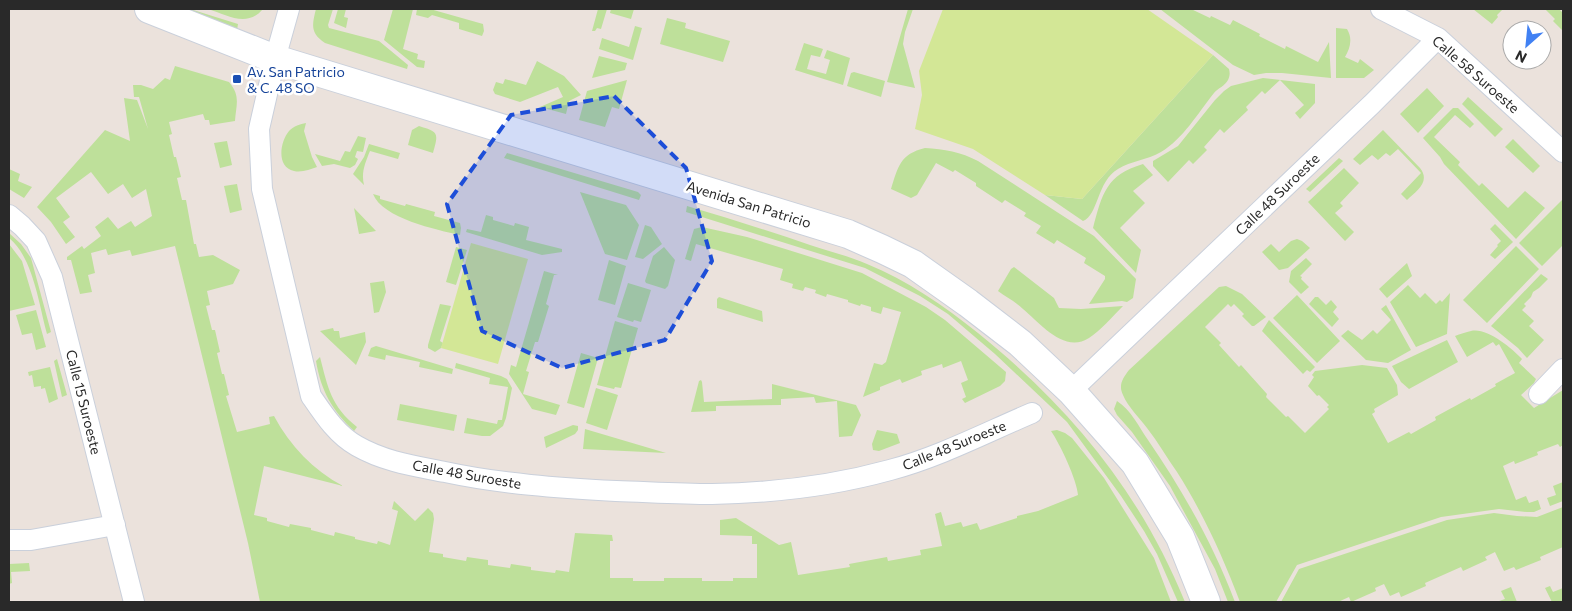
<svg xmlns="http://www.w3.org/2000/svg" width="1572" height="611" font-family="Commissioner,sans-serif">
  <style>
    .green { fill: #bee09a }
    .pitch { fill: #d3e796 }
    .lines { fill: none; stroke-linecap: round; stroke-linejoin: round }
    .street-casing { stroke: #cad0db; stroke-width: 22 }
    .secondary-casing { stroke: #cad0db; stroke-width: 30 }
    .street { stroke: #fff; stroke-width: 20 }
    .secondary { stroke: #fff; stroke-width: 28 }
    .marked { fill: #1d4ed8; fill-opacity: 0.2; stroke: #1d4ed8; stroke-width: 4; stroke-dasharray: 10 6; stroke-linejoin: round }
    .transit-dot { fill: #1a4fb4; stroke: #fff; stroke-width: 2 }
    .labels { text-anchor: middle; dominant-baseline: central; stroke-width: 5; stroke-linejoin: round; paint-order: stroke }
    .transit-label { font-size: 14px; fill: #164399; stroke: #fff; text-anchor: start }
    .street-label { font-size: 14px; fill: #292929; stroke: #fff }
  </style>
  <rect width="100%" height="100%" fill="#ebe2dc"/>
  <path class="green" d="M 173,9 L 190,9 L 238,24 L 237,30 Z
    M 208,9 L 263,9 C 247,28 227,15 208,9 Z
    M 316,9 L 333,9 L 328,25 L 329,28 L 379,41 L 408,65 L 407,69 L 325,43 C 310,33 312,25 316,9 Z
    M 338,9 L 346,9 L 344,17 L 348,18 L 346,28 L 334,23 Z
    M 393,9 L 413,9 L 403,49 L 418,54 L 417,59 L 425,61 L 424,68 L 417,67 L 384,40 Z
    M 417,9 L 430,9 L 483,24 L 484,31 L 482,36 L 459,29 L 459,23 L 432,15 L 428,18 L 416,15 Z
    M 598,9 L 607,9 L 601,29 L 597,28 L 595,31 L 592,31 Z
    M 611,9 L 634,9 L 631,19 L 610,13 Z
    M 908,9 L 913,9 L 905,32 L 903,44 L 915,88 L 887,82 Z
    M 1160,9 L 1191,9 L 1210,18 L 1211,16 L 1230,25 L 1233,20 L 1260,34 L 1259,36 L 1285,49 L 1286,46 L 1318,62 L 1329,42 L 1331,78 L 1282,73 L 1266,73 L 1254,75 L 1233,65 Z
    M 1473,9 L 1503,9 L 1497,15 L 1498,17 L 1492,24 Z
    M 1545,9 L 1559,9 L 1563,13 L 1563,31 L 1553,21 L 1555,19 Z
    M 667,18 L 686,23 L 685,28 L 730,41 L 723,62 L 660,44 Z
    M 635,26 L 642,28 L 633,60 L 599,49 L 602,38 L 629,47 Z
    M 1336,28 L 1347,29 C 1353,39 1350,48 1345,57 L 1358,63 L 1360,59 L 1374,70 L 1364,78 L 1336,78 Z
    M 804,43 L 823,49 L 820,57 L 811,55 L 807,69 L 826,74 L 830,60 L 824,58 L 827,50 L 850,58 L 843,85 L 795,70 Z
    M 1213,55 L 1229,69 C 1230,73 1230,76 1228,80 C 1225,86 1218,88 1214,93 C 1198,113 1183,139 1161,152 C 1147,160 1131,161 1118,169 C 1097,181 1098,216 1083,221 L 1045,195 L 1082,199 Z
    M 599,56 L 627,63 L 625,70 L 592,78 Z
    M 537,61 L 564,76 L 581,95 L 569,101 L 566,114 L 540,107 L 563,97 L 558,87 L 520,102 L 495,94 L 493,90 L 496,82 L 503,84 L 505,79 L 526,85 Z
    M 175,66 L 229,82 C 241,96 236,105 235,121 L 210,125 L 209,120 L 205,120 L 203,114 L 169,122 L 172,134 L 169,135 L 174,157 L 176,157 L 181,177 L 177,178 L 182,200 L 186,200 L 194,244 L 196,244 L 199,257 L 213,255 L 240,270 L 233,284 L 207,291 L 210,305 L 206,306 L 212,330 L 215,330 L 220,352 L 217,353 L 222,374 L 224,374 L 229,395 L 226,396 L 237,432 L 270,424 L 269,417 L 274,416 C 290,446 313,470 343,486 L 264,466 L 254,515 L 267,518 L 267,521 L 289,527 L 290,524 L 311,528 L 311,530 L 334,536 L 335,532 L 355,537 L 355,539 L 377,544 L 378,541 L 390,545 L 398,511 L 392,509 L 394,501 L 415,521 L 428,508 L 433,513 L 434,519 L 429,552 L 443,554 L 443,557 L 466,561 L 467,557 L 488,560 L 488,565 L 510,568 L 511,564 L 531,567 L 531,570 L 555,573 L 556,570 L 569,572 L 575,533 L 612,535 L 613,541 L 610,541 L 610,578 L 633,578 L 633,581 L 664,581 L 664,578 L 702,578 L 702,581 L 733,581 L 733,578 L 757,578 L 757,544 L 752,544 L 752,536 L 720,535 L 720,520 L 736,518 L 779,545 L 791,542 L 798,575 L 850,567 L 849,564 L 887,557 L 888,561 L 921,555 L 920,550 L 942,546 L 935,514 L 941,512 L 945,526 L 961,522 L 963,527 L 977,523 L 980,530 L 1017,518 L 1017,516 L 1038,511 L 1078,495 C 1077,480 1060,444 1051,431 L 1057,430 L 1065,433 L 1072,438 L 1104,478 L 1154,558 L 1171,602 L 260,602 L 248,543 L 175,246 L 132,256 L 130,250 L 108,255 L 106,249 L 91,253 L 95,273 L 88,275 L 92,292 L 80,294 L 71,260 L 67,260 L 67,257 L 82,246 L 84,249 L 101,236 L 95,227 L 108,217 L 118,229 L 131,221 L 135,227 L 152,216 L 146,189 L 132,198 L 123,184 L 108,194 L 91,172 L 56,198 L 70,217 L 63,222 L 75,237 L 66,244 L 51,222 L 37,207 L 105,130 L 130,141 L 124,98 L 137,100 L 148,129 L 139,97 L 134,97 L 133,85 L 141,85 L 153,89 L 165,78 L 170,80 Z
    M 854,72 L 885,81 L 881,97 L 847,86 L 851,73 Z
    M 1263,78 L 1315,84 L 1315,103 L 1300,119 L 1295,113 L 1304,105 L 1280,80 L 1265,94 L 1262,91 L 1246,107 L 1248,110 L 1224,133 L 1220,129 L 1204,147 L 1207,150 L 1193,164 L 1189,160 L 1168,182 L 1153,166 L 1153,161 L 1178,146 L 1215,100 L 1224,91 L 1231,86 Z
    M 627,80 L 619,109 L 612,107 L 605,127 L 579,120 L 587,91 Z
    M 1427,88 L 1444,106 L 1418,133 L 1400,114 Z
    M 1468,97 L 1503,129 L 1495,137 L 1462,104 Z
    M 1453,108 L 1458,108 L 1474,124 L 1470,128 L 1455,115 L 1434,137 L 1460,162 L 1458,165 L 1479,186 L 1482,183 L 1508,208 L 1525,191 L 1545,208 L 1516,239 L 1444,164 L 1440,157 L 1423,138 Z
    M 306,123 L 304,131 L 312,157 L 317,167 C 310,169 302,173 294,171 C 276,167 280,142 289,131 C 294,126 300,124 306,123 Z
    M 419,126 C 438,132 439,132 433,153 L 408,145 L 412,130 Z
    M 1383,130 L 1420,168 C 1431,182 1416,191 1407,200 L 1401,194 L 1421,173 L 1398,149 L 1390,156 L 1386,153 L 1378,160 L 1372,155 L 1360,165 L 1353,159 Z
    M 358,136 L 366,138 L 363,152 L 357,151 L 355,157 L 358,159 L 355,165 L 350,168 L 334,164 L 322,166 L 315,154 L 340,161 L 345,151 L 350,152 Z
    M 1513,139 L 1540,166 L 1533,173 L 1505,147 Z
    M 227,141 L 232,165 L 220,168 L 214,143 Z
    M 369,144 L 400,153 L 398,159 L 370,151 C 365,163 361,173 364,185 L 353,174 L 364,157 Z
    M 925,148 C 944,149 961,152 978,161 L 1094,236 L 1136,279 L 1133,298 L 1127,302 L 1122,301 L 1089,304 L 1105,279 L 1105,276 L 1084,263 L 1086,258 L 1057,240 L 1054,244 L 1036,233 L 1041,226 L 1024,216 L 1026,213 L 1005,200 L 1002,203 L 976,186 L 976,183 L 955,170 L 953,172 L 936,163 L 917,195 L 911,198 L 891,189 C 898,167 900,154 925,148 Z
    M 507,153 L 638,192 L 641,195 L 639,200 L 504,158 Z
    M 1339,158 L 1343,161 L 1310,192 L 1306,189 Z
    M 1143,164 L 1153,175 L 1133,191 L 1145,203 L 1120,228 L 1141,250 L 1136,273 L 1093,228 C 1102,194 1106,175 1143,164 Z
    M 1344,168 L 1359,183 L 1340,203 L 1343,206 L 1335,213 L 1354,232 L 1345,241 L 1308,202 Z
    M 9,169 L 20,174 L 18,181 L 32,187 L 24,198 L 9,189 Z
    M 237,184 L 242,210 L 230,213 L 224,186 Z
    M 580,192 L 626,205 L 639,225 L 627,260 L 605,254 Z
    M 373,194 L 380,196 L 380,199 L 405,206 L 406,204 L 435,212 L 434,216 L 460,223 L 461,228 L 460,235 C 437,230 382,218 373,194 Z
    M 1563,199 L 1563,245 L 1542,266 L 1519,243 Z
    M 687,206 C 728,218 769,231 810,245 C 828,251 849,256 867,264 C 907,280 944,306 978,333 C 1071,408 1140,492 1185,602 L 1178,602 L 1157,554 L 1144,531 L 1121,496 L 1067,422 L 995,354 L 948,314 L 920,296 L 865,268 L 686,212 Z
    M 354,208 L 376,231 L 359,234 Z
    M 486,215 L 493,217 L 493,220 L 514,226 L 515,223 L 529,227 L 526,240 L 562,249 L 562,252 L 542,255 L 466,232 L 467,229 L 481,232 Z
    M 1495,224 L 1513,242 L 1495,259 L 1490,255 L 1498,246 L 1497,245 L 1501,241 L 1490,229 Z
    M 645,225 L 651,227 L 662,244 L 643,259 L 635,257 Z
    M 702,227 L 747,237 L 862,273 L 926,307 L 945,320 L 1006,372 L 1005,381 L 1000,386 L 965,403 L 962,399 L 966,397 L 961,383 L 968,380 L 961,361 L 943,368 L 942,364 L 921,371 L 922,375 L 902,383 L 900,379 L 880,387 L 880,390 L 863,397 L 874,363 L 882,365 L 886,362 L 901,312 L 883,307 L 881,314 L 871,311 L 871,307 L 861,304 L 860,306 L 848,302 L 848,300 L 827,294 L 826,297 L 815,293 L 816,290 L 805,287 L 803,291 L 792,288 L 793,284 L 780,280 L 783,269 L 696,244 L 691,261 L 685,259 L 694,229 Z
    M 9,233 L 21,244 L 31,258 L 51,332 L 47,334 C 39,305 33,257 9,238 Z
    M 1297,239 L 1302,241 L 1310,248 L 1288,268 L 1279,270 L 1262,252 L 1271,244 L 1279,252 L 1291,241 Z
    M 9,244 L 22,261 L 35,305 L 9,311 Z
    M 1516,246 L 1539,269 L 1487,323 L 1463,300 Z
    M 456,247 L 467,250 L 456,285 L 446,282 Z
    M 664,247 L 675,260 L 668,286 L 665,289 L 646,283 L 645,281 L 653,256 Z
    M 1306,258 L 1312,264 L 1300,276 L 1302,277 L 1301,279 L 1309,287 L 1301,294 L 1289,282 L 1291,271 Z
    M 609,260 L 626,266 L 615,305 L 598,300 Z
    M 1407,263 L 1412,276 L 1387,298 L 1379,289 Z
    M 1014,267 L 1054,298 L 1059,308 L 1081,309 L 1123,306 C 1113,316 1100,331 1089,338 C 1064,354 1040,323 1023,309 C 1016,302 1006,297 998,291 L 1011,269 Z
    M 544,271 L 558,275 L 554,275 L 546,304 L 549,306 L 538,342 L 535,342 L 526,371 L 529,372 L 523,394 L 560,405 L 556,415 L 532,409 L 509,374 L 511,365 L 516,367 Z
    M 1541,274 L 1548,279 L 1539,288 L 1533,292 L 1531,297 L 1524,304 L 1526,306 L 1522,310 L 1534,321 L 1529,326 L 1544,340 L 1527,358 L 1518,348 L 1491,326 Z
    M 384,281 L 386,292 L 379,312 L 374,313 L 370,283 Z
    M 628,283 L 651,290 L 641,322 L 634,320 L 633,322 L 617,317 Z
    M 1408,285 L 1420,298 L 1425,293 L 1436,304 L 1440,300 L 1442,302 L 1450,293 L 1447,334 L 1416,347 L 1390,302 Z
    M 1226,286 L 1242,294 L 1266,317 L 1254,326 L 1252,326 L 1242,316 L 1244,314 L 1234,304 L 1231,307 L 1228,304 L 1205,327 L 1221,343 L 1219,345 L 1239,367 L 1241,365 L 1267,394 L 1266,397 L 1286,417 L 1288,416 L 1305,433 L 1329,409 L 1327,407 L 1329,405 L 1319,395 L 1317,396 L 1308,386 L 1314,377 L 1312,375 L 1315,371 L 1362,365 L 1387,368 L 1397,385 L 1398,395 L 1374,409 L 1375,412 L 1372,414 L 1388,443 L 1409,432 L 1411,434 L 1436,420 L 1435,417 L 1470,398 L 1471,400 L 1496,386 L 1495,384 L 1515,373 L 1499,344 L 1496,346 L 1493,342 L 1467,357 L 1455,336 C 1460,334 1466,332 1471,331 C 1486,327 1512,348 1522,359 L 1519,363 L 1536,379 L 1534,383 L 1521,395 L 1534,408 L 1563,390 L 1563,445 L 1560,447 L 1558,444 L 1537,452 L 1538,455 L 1515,464 L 1514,461 L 1503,466 L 1516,500 L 1526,496 L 1529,503 L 1538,500 L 1541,509 L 1534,512 L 1527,512 L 1499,509 L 1441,517 L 1297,565 L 1276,602 L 1240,602 C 1223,557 1203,513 1177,472 C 1167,458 1158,442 1147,428 C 1139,417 1128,407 1123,395 C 1118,385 1123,378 1129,370 L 1219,287 Z
    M 1297,295 L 1340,341 L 1317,363 L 1273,318 Z
    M 719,297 L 762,311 L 763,322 L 717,308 L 717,299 Z
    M 1315,297 L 1318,297 L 1326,305 L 1331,300 L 1337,307 L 1333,312 L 1339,319 L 1332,327 L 1309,304 Z
    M 440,304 L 451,306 L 440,341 L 443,343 L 441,348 L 435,352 L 428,348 L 428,345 Z
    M 1386,305 L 1411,350 L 1388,363 L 1366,360 L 1341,336 L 1348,330 L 1362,340 L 1373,330 L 1377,334 L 1391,320 L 1381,309 Z
    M 36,310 L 46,347 L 36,350 L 32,333 L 22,335 L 16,315 Z
    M 1269,320 L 1315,367 L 1310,372 L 1307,370 L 1303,374 L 1262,331 Z
    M 615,321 L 638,328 L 621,388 L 615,387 L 614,389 L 597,385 Z
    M 333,328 L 334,331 L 339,331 L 340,338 L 365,332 L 366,342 L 356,365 L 320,331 Z
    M 1447,340 L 1458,362 L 1409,389 L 1401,382 L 1392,366 Z
    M 376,346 L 453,369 L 452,374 L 419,367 L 420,362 L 386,355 L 385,360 L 368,356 L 371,348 Z
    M 581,353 L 598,358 L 584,408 L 567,403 Z
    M 320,357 C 328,388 331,406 357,427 L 354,431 C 332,410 321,391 316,361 Z
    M 57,359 L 67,395 L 62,397 L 54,361 Z
    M 456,363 L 501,376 L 507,379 L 512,388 L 506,418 L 503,426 L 490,436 L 482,436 L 464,433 L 467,418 L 497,424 L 498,420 L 502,420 L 508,387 L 489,384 L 490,378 L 455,368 Z
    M 50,367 L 58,399 L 49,403 L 45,388 L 41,389 L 41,386 L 34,387 L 32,375 L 29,376 L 28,372 Z
    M 701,380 L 702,382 L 704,402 L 772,399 L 772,384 L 856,405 L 861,415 L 852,436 L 839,437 L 837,401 L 816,403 L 814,397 L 781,399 L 781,405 L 716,406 L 716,411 L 691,412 L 699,381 Z
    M 596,388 L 618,395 L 607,430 L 586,423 Z
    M 1117,401 C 1131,410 1139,427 1148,440 C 1183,491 1213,544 1235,602 L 1228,602 L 1215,569 L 1170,486 L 1132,432 L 1117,415 L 1114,409 Z
    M 400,404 L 457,415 L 454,431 L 397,420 Z
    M 573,425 L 578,426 L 578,430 L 575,434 L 546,448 L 544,437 Z
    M 585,429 L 666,453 L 583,449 Z
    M 877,430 L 897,434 L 900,443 L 879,451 L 873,450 L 872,444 Z
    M 1563,482 L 1563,501 L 1550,506 L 1547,498 L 1556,495 L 1553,486 Z
    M 1563,507 L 1563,547 L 1540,557 L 1541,560 L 1516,570 L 1514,567 L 1504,571 L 1495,552 L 1485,557 L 1487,560 L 1463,571 L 1461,567 L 1425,583 L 1426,586 L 1401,597 L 1399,592 L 1390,596 L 1384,584 L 1375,588 L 1376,591 L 1351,602 L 1349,597 L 1338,602 L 1281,602 L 1299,569 L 1447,520 L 1494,513 L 1517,516 L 1537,517 Z
    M 29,563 L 30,571 L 11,572 L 12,583 L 9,584 L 9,564 Z
    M 1550,586 L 1553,592 L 1563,588 L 1563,602 L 1552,602 L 1545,588 Z
    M 1511,587 L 1517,602 L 1496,602 L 1505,599 L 1501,591 Z"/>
  <path class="pitch" d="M 943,9 L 1147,9 L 1213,55 L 1082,199 L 1045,195 L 973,149 L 915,129 L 922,95 L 919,71 Z
    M 471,243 L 528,259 L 498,364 L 441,348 Z"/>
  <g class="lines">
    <g class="street-casing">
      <path id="street" d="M 289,9 L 275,59 L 259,129 L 262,189 L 311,396 C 324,415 337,435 357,446 C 385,462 415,466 445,472 C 501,484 559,488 616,491 C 648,492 680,494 712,494 C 771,493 832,486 890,470 C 939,457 985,433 1032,413
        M 1381,9 L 1438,38 L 1563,152
        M 9,215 L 22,226 L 36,241 L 52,277 L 134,602
        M 1071,391 L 1372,104 L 1438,38
        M 1539,394 L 1563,369
        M 9,540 L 31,540 L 115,525"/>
    </g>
    <g class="secondary-casing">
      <path id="secondary" d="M 149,9 L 275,59 L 848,234 L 882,249 L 913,264 L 968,303 L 1020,343 L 1071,391 L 1135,463 L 1180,537 L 1206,602"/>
    </g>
    <use href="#street" class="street"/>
    <use href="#secondary" class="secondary"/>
  </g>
  <path class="marked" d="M 614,96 L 686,168 L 712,261 L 665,340 L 562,368 L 482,331 L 447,204 L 511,115 Z"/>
  <rect class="transit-dot" x="232" y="74" width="10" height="10" rx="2.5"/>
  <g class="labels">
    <g class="transit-label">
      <text x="247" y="71">Av. San Patricio<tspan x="247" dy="16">&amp; C. 48 SO</tspan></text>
    </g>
    <g class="street-label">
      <text transform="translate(1476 74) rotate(41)">Calle 58 Suroeste</text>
      <text transform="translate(1277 194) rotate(-44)">Calle 48 Suroeste</text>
      <text transform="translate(749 204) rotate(17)">Avenida San Patricio</text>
      <text transform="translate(84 402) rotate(76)">Calle 15 Suroeste</text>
      <text transform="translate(954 445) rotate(-22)">Calle 48 Suroeste</text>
      <text transform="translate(467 474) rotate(10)">Calle 48 Suroeste</text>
    </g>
  </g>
  <rect width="1572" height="611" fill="none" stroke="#292929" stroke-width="20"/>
  <g transform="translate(1527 45) rotate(207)"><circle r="24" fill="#ffffff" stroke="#a9a9a9"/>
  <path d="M0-4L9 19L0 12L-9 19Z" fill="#4181f3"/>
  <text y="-8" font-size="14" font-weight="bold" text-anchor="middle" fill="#292929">N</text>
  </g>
</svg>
